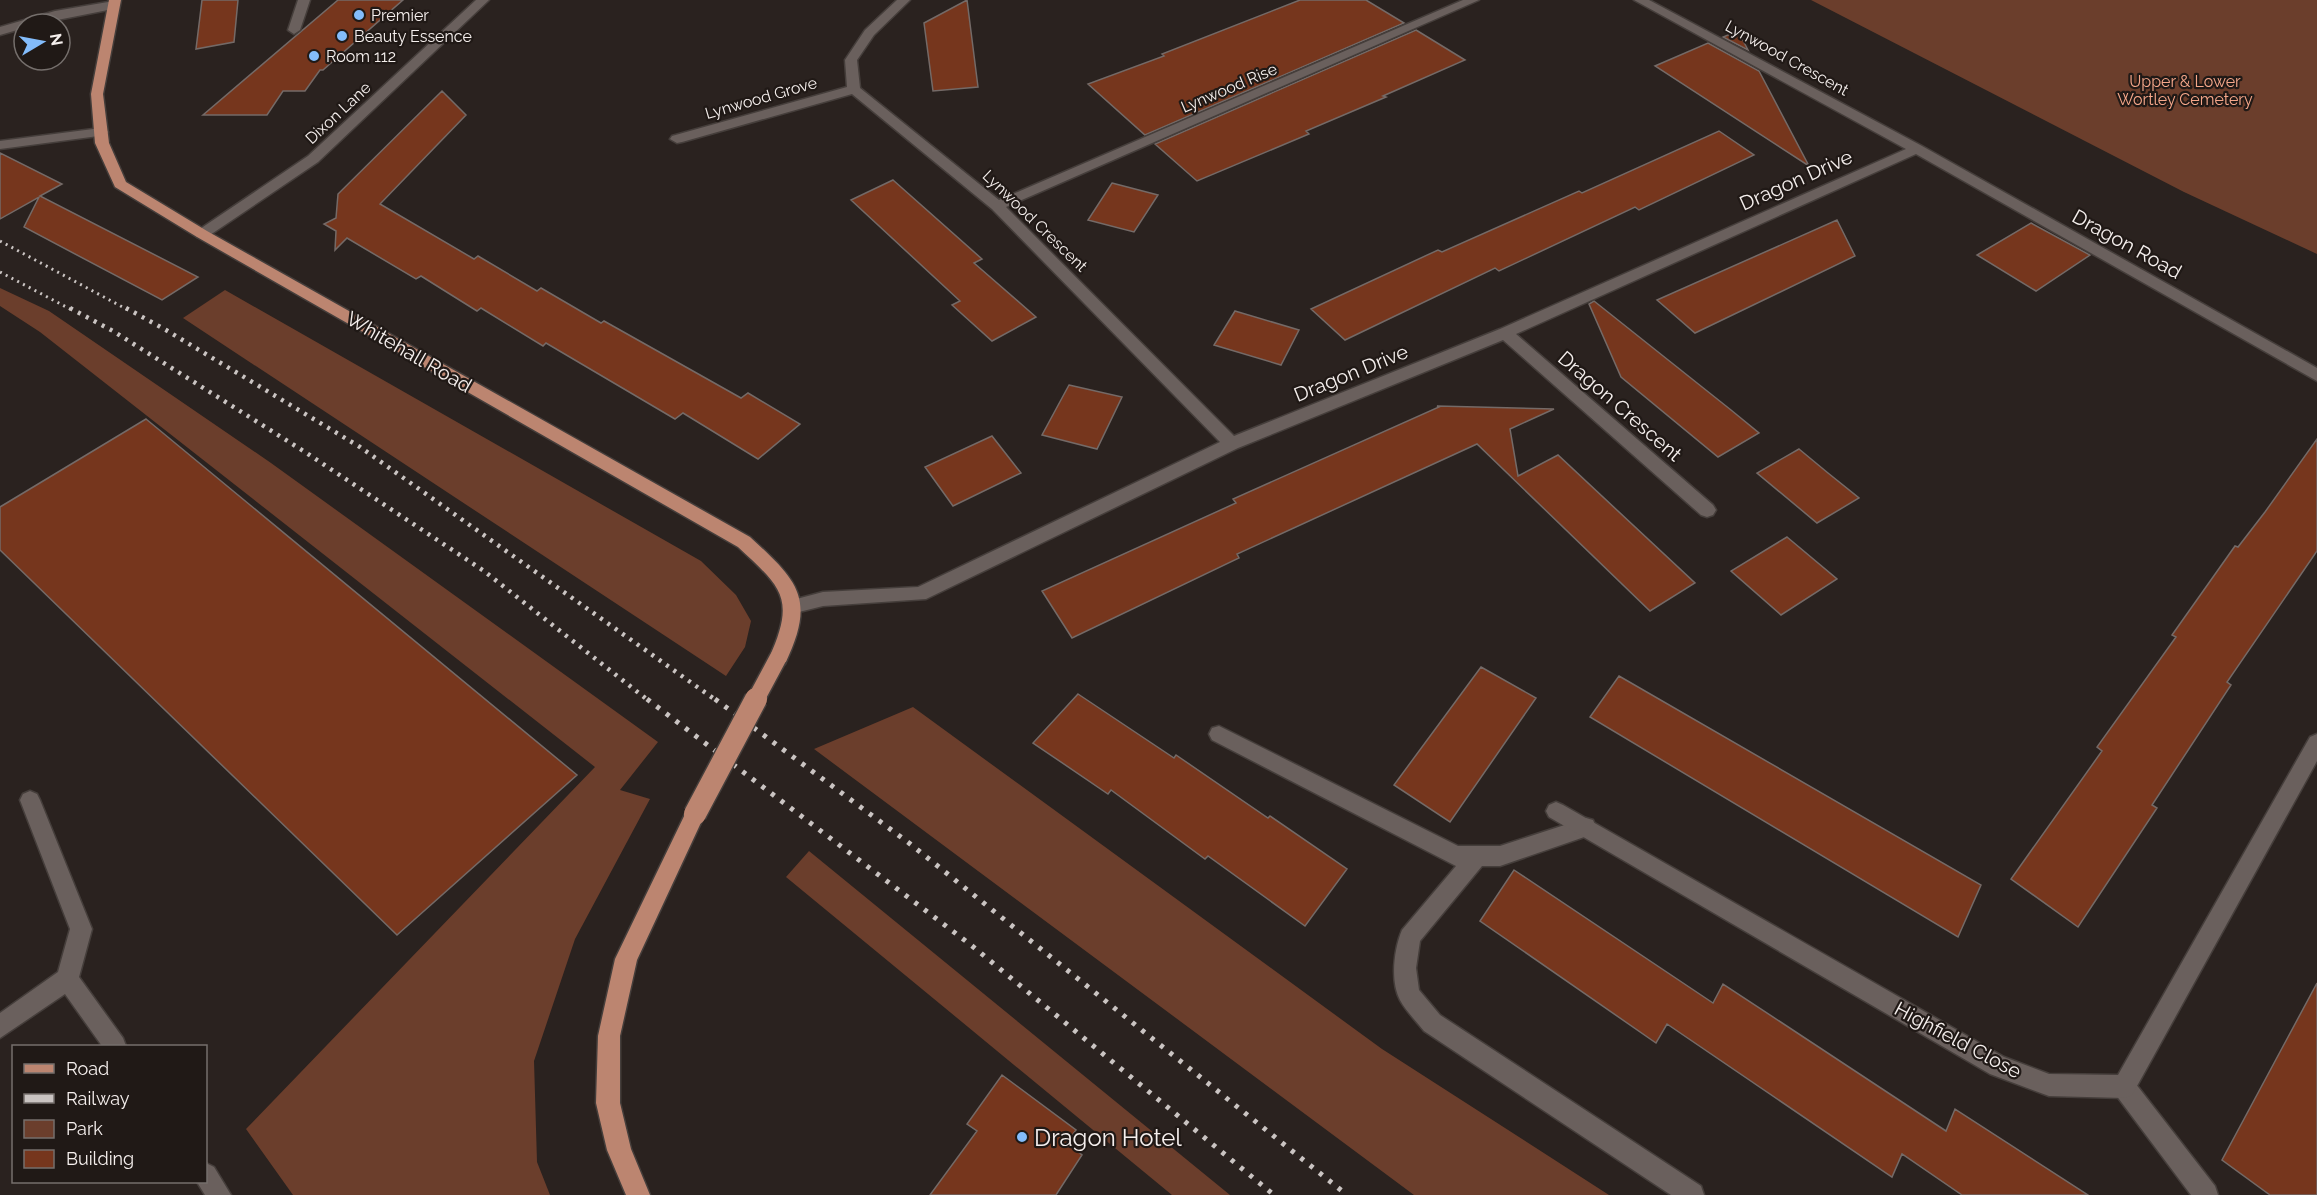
<svg xmlns="http://www.w3.org/2000/svg" width="2317" height="1195" font-family="Raleway,sans-serif">
  <style>
    .green { fill: #6b3e2c }
    .building { fill: #76361d; stroke: #746a67; stroke-width: 1.5 }
    .lines { fill: none; stroke-linecap: round; stroke-linejoin: round }
    .lane-casing { stroke: #453e3b; stroke-width: 3 }
    .street-casing { stroke: #453e3b; stroke-width: 3 }
    .primary-casing { stroke: #453e3b; stroke-width: 3 }
    .lane { fill: #6a605d; fill-rule: evenodd }
    .street { fill: #6a605d; fill-rule: evenodd }
    .primary { fill: #bc8570; fill-rule: evenodd }
    .rail-far2 { stroke: #cac4c2; stroke-width: 3; stroke-dasharray: 2 4.5; stroke-linecap: butt }
    .rail-far1 { stroke: #cac4c2; stroke-width: 4.5; stroke-dasharray: 3 6; stroke-linecap: butt }
    .rail { stroke: #cac4c2; stroke-width: 5; stroke-dasharray: 4 8; stroke-linecap: butt }
    .primary-bridge-far1-casing { stroke: #453e3b; stroke-width: 20; stroke-linecap: butt }
    .primary-bridge-casing { stroke: #453e3b; stroke-width: 25; stroke-linecap: butt }
    .primary-bridge-far1 { stroke: #bc8570; stroke-width: 17 }
    .primary-bridge { stroke: #bc8570; stroke-width: 22 }
    .poi-dot { fill: #83bcfb; stroke: #201916; stroke-width: 2 }
    .labels { text-anchor: middle; dominant-baseline: central; stroke-width: 4.5; stroke-linejoin: round; paint-order: stroke }
    .far-poi-label { font-size: 16px; fill: #f5efed; stroke: #201916; text-anchor: start }
    .far-street-label { font-size: 16px; fill: #f5efed; stroke: #201916 }
    .far-park-label { font-size: 16px; fill: #f7a88b; stroke: #201916 }
    .street-label { font-size: 20px; fill: #f5efed; stroke: #201916 }
    .near-poi-label { font-size: 24px; fill: #f5efed; stroke: #201916; text-anchor: start }
  </style>
  <rect width="100%" height="100%" fill="#2a221f"/>
  <path class="green" d="M 1811,0 L 2317,0 L 2317,254 L 2184,192 Z
    M 0,288 L 49,311 L 271,463 L 658,742 L 620,790 L 650,799 L 575,939 L 534,1061 L 537,1162 L 550,1195 L 293,1195 L 246,1129 L 595,767 L 40,332 L 0,306 Z
    M 225,290 L 701,561 L 736,595 L 751,621 L 745,647 L 726,676 L 183,318 Z
    M 913,707 L 1382,1049 L 1609,1195 L 1414,1195 L 814,749 Z
    M 809,851 L 1230,1195 L 1172,1195 L 786,877 Z"/>
  <path class="building" d="M 202,0 L 238,0 L 234,42 L 196,49 Z
    M 338,0 L 403,0 L 323,70 L 320,70 L 305,91 L 283,91 L 267,115 L 203,115 Z
    M 967,0 L 978,87 L 933,91 L 924,23 Z
    M 1300,0 L 1366,0 L 1404,23 L 1145,135 L 1088,84 L 1164,56 L 1162,54 Z
    M 1416,30 L 1465,60 L 1383,96 L 1386,97 L 1306,131 L 1309,134 L 1197,181 L 1155,144 Z
    M 1738,31 L 1748,50 L 1723,37 Z
    M 1708,43 L 1759,71 L 1809,166 L 1655,66 Z
    M 442,91 L 466,115 L 380,204 L 474,259 L 478,256 L 537,291 L 541,288 L 601,323 L 604,321 L 741,398 L 748,393 L 800,424 L 758,459 L 683,413 L 675,419 L 546,343 L 543,346 L 481,308 L 477,311 L 421,276 L 416,279 L 347,238 L 335,250 L 336,231 L 324,224 L 336,218 L 338,194 Z
    M 1719,131 L 1754,155 L 1639,210 L 1635,207 L 1499,271 L 1495,268 L 1345,340 L 1311,309 L 1438,250 L 1442,252 L 1579,191 L 1582,193 Z
    M 0,153 L 62,184 L 40,196 L 198,277 L 162,300 L 24,227 L 39,197 L 0,219 Z
    M 893,180 L 982,259 L 974,263 L 1036,317 L 992,341 L 952,305 L 960,301 L 851,200 Z
    M 1112,183 L 1158,195 L 1134,232 L 1088,220 Z
    M 1837,220 L 1855,256 L 1695,333 L 1657,300 Z
    M 2031,223 L 2090,255 L 2036,291 L 1977,255 Z
    M 1594,301 L 1731,410 L 1759,433 L 1718,457 L 1621,377 L 1589,304 Z
    M 1235,311 L 1299,330 L 1281,365 L 1214,345 Z
    M 1069,385 L 1122,397 L 1097,449 L 1042,435 Z
    M 1437,406 L 1554,409 L 1510,429 L 1518,476 L 1558,455 L 1695,583 L 1650,611 L 1477,444 L 1237,554 L 1239,558 L 1072,638 L 1042,591 L 1236,503 L 1233,499 L 1439,407 Z
    M 146,419 L 577,775 L 397,935 L 0,550 L 0,507 Z
    M 992,436 L 1021,473 L 953,506 L 925,467 Z
    M 2317,439 L 2317,551 L 2227,682 L 2231,685 L 2152,805 L 2157,808 L 2078,927 L 2011,879 L 2102,751 L 2097,747 L 2176,637 L 2172,635 L 2235,546 L 2238,547 L 2265,512 Z
    M 1799,449 L 1828,473 L 1859,498 L 1817,523 L 1757,473 Z
    M 1787,537 L 1837,579 L 1781,615 L 1731,571 Z
    M 1481,667 L 1536,698 L 1450,822 L 1394,785 Z
    M 1619,676 L 1981,885 L 1958,937 L 1590,717 Z
    M 1078,694 L 1174,758 L 1176,755 L 1268,818 L 1270,816 L 1347,869 L 1305,926 L 1208,856 L 1205,859 L 1111,790 L 1108,794 L 1033,743 Z
    M 1514,870 L 1713,1003 L 1723,984 L 1946,1131 L 1955,1109 L 2088,1195 L 1962,1195 L 1902,1154 L 1892,1177 L 1667,1024 L 1656,1043 L 1480,921 Z
    M 2317,983 L 2317,1195 L 2270,1195 L 2222,1160 Z
    M 1002,1075 L 1076,1130 L 1067,1143 L 1082,1155 L 1056,1195 L 930,1195 L 977,1131 L 967,1124 Z"/>
  <g class="lines">
    <g class="lane-casing">
      <path id="lane" d="M 114,1 L 118,2 L 118,8 L 37,24 L 24,24 L 24,28 L 0,35 L 0,27 L 55,11 Z
        M 101,128 L 106,129 L 108,132 L 106,135 L 0,149 L 0,141 Z
        M 1219,726 L 1458,846 L 1500,846 L 1586,818 L 1593,820 L 1596,827 L 1593,834 L 1500,866 L 1482,866 L 1420,941 L 1416,968 L 1419,990 L 1440,1015 L 1701,1186 L 1704,1195 L 1671,1195 L 1424,1031 C 1416,1021 1406,1011 1400,1000 C 1390,981 1394,949 1402,930 L 1456,866 L 1212,740 L 1209,734 L 1212,728 Z
        M 30,791 L 37,794 L 40,800 L 92,929 L 79,977 L 123,1038 L 126,1046 L 102,1046 L 65,994 L 0,1038 L 0,1013 L 58,972 L 70,929 L 20,800 L 23,794 Z
        M 2124,1076 L 2132,1079 L 2215,1186 L 2218,1195 L 2191,1195 L 2116,1095 L 2113,1087 L 2116,1079 Z
        M 206,1163 L 214,1167 L 231,1195 L 205,1195 L 197,1182 L 206,1182 Z"/>
    </g>
    <g class="street-casing">
      <path id="street" d="M 298,0 L 310,0 L 300,30 L 294,34 L 288,30 Z
        M 476,0 L 489,0 L 318,162 L 207,237 L 197,237 L 195,234 L 197,231 L 308,156 Z
        M 897,0 L 910,0 L 874,35 L 857,60 L 860,88 L 999,200 L 1463,0 L 1479,0 L 1006,207 L 1234,436 L 1500,329 L 1906,149 L 1634,0 L 1649,0 L 1922,146 L 2317,368 L 2317,381 L 1916,154 L 1516,334 L 1713,505 L 1716,510 L 1713,515 L 1707,517 L 1701,515 L 1503,340 L 1238,448 L 926,599 L 823,606 L 795,613 L 789,611 L 786,606 L 789,601 L 823,592 L 918,587 L 1220,442 L 992,209 L 852,94 L 682,142 L 677,143 L 670,139 L 672,136 L 847,87 L 845,60 L 865,30 Z
        M 2317,734 L 2317,761 L 2132,1095 L 2124,1098 L 2049,1096 L 1990,1074 L 1549,817 L 1546,811 L 1549,805 L 1556,802 L 1563,805 L 2004,1057 L 2049,1074 L 2118,1075 L 2310,737 Z"/>
    </g>
    <g class="primary-casing">
      <path id="primary" d="M 109,0 L 121,0 L 103,94 L 109,143 L 126,182 L 207,231 L 750,537 C 799,582 816,599 785,664 L 778,666 L 771,664 L 769,658 C 796,598 782,588 738,547 L 197,237 L 115,187 L 95,143 L 91,94 Z
        M 695,805 L 702,808 L 705,814 L 637,960 L 620,1036 L 620,1103 L 631,1149 L 650,1195 L 626,1195 L 607,1150 L 596,1103 L 598,1036 L 615,959 L 688,808 Z"/>
    </g>
    <use href="#lane" class="lane"/>
    <use href="#street" class="street"/>
    <use href="#primary" class="primary"/>
    <path class="rail-far2" d="M 0,241 L 128,310
      M 0,272 L 72,310"/>
    <path class="rail-far1" d="M 70,308 L 113,331 L 305,452 L 484,571 L 649,701
      M 126,308 L 166,330 L 360,447 L 717,701"/>
    <path class="rail" d="M 647,699 L 971,945 L 1274,1195
      M 715,699 L 909,843 L 1347,1195"/>
    <g class="primary-bridge-far1-casing">
      <path id="primary-bridge-far1" d="M 755,701 L 778,658"/>
    </g>
    <g class="primary-bridge-casing">
      <path id="primary-bridge" d="M 695,814 L 756,699"/>
    </g>
    <use href="#primary-bridge-far1" class="primary-bridge-far1"/>
    <use href="#primary-bridge" class="primary-bridge"/>
  </g>
  <g class="poi-dot">
    <circle cx="359" cy="15" r="6"/>
    <circle cx="342" cy="36" r="6"/>
    <circle cx="314" cy="56" r="6"/>
    <circle cx="1022" cy="1137" r="6"/>
  </g>
  <g class="labels">
    <g class="far-poi-label">
      <text x="371" y="15">Premier</text>
      <text x="354" y="36">Beauty Essence</text>
      <text x="326" y="56">Room 112</text>
    </g>
    <g class="far-street-label">
      <text transform="translate(1787 58) rotate(29)">Lynwood Crescent</text>
      <text transform="translate(1229 88) rotate(-23)">Lynwood Rise</text>
      <text transform="translate(761 98) rotate(-16)">Lynwood Grove</text>
      <text transform="translate(338 113) rotate(-43)">Dixon Lane</text>
      <text transform="translate(1035 221) rotate(44)">Lynwood Crescent</text>
    </g>
    <g class="far-park-label">
      <text x="2185" y="81">Upper &amp; Lower<tspan x="2185" dy="18">Wortley Cemetery</tspan></text>
    </g>
    <g class="street-label">
      <text transform="translate(1796 180) rotate(-24)">Dragon Drive</text>
      <text transform="translate(2127 244) rotate(29)">Dragon Road</text>
      <text transform="translate(409 352) rotate(30)">Whitehall Road</text>
      <text transform="translate(1351 373) rotate(-22)">Dragon Drive</text>
      <text transform="translate(1620 406) rotate(41)">Dragon Crescent</text>
      <text transform="translate(1958 1040) rotate(28)">Highfield Close</text>
    </g>
    <g class="near-poi-label">
      <text x="1034" y="1137">Dragon Hotel</text>
    </g>
  </g>
  <rect x="12" y="1045" width="195" height="138" fill="#201916" stroke="#756f6c" stroke-width="1.5"/>
  <rect x="24" y="1064" width="30" height="9" fill="#bc8570" stroke="#756f6c" stroke-width="1.5"/>
  <text x="66" y="1075" font-size="18" fill="#f5efed">Road</text>
  <rect x="24" y="1094" width="30" height="9" fill="#cac4c2" stroke="#756f6c" stroke-width="1.5"/>
  <text x="66" y="1105" font-size="18" fill="#f5efed">Railway</text>
  <rect x="24" y="1120" width="30" height="18" fill="#6b3e2c" stroke="#756f6c" stroke-width="1.5"/>
  <text x="66" y="1135" font-size="18" fill="#f5efed">Park</text>
  <rect x="24" y="1150" width="30" height="18" fill="#76361d" stroke="#756f6c" stroke-width="1.5"/>
  <text x="66" y="1165" font-size="18" fill="#f5efed">Building</text>
  <g transform="translate(42 42) rotate(80)"><circle r="28" fill="#201916" stroke="#756f6c" stroke-width="1.5"/>
  <path d="M0-4.5L10 22L0 15L-10 22Z" fill="#83bcfb"/>
  <text y="-9" font-size="16" font-weight="bold" text-anchor="middle" fill="#f5efed">N</text>
  </g>
</svg>
